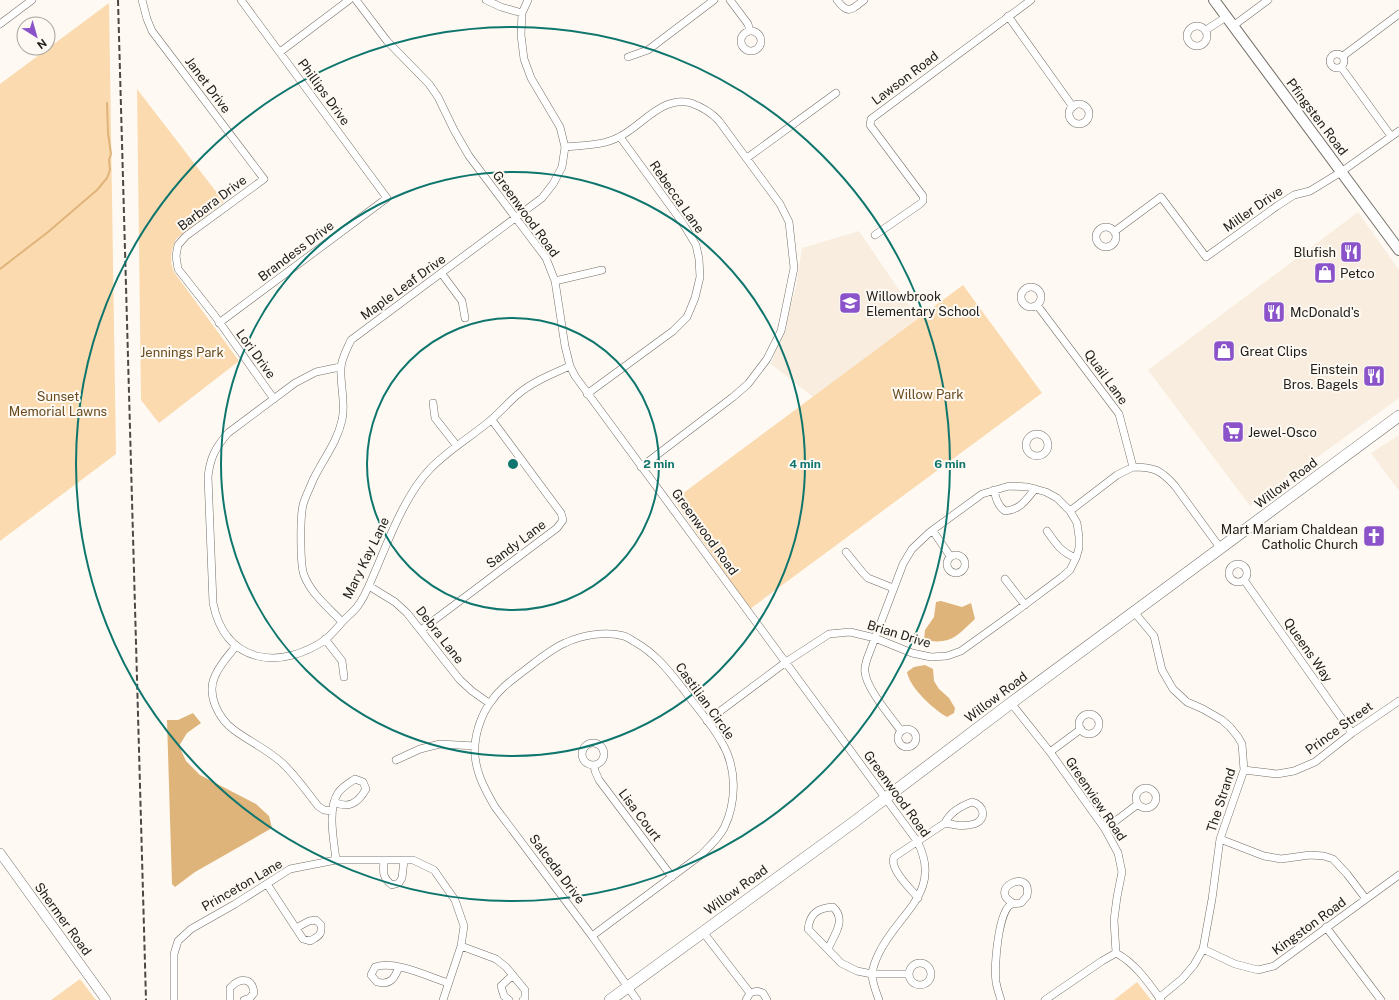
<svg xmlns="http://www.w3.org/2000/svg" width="1399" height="1000" font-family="'Public Sans',sans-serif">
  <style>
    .built { fill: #f8eddf }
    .green { fill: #fbdaaf }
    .water { fill: #dfb47a }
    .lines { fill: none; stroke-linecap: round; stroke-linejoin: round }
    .stream { stroke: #dfb47a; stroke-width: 2 }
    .minor-casing { stroke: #746e68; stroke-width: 8 }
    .tertiary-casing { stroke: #746e68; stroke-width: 10 }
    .secondary-casing { stroke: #746e68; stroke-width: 12 }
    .primary-casing { stroke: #746e68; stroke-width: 12 }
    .minor { stroke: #fff; stroke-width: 7 }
    .tertiary { stroke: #fff; stroke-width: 9 }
    .secondary { stroke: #fff; stroke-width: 10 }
    .primary { stroke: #fff; stroke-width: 11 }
    .rail { stroke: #4a4844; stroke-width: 2; stroke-dasharray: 6 3; stroke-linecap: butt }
    .ring { fill: none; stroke: #0f766e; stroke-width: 2 }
    .labels { text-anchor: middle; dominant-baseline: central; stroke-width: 4; stroke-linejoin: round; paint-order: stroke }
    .street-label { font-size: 13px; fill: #22201d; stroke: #fefaf3 }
    .poi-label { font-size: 13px; fill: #22201d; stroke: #fefaf3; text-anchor: start }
    .park-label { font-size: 13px; fill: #684a1e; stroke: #fefaf3 }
    .centre { fill: #0f766e; stroke: #fefaf3; stroke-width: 2 }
    .ring-label { font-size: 12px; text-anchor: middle; font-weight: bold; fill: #0f766e; stroke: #fefaf3; stroke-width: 4; stroke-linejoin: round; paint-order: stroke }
  </style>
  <rect width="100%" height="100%" fill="#fefaf3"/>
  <path class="built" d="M 1358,212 L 1399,270 L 1399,398 L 1250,506 L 1148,370 Z
    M 859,231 L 918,318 L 813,397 L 771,364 L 782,334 L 796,287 L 802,248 Z
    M 1399,435 L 1399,491 L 1371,453 Z"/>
  <path class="green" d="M 109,3 L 116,454 L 0,541 L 0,84 Z
    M 137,89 L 224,202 L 176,239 C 171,250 169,260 174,272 L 239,361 L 159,423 L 141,400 Z
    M 963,285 L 1042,393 L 750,609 L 674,500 Z
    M 80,979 L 96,1000 L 51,1000 Z
    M 1137,982 L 1151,1000 L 1114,1000 Z"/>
  <path class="water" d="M 941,601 L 962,607 L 971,603 L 975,619 C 956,637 950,645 924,640 L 925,630 L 934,617 L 936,602 Z
    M 925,665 L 933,669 L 934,681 L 939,689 L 949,698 L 955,708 L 954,713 L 947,717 C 933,709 910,688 907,672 L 914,667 Z
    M 193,713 L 201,723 L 187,733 L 179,746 L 186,761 L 200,775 L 256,804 L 269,816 L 272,828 L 195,872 L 175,887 L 172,884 L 167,720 L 178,720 Z"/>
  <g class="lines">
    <path class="stream" d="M 0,269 L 48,232 L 97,190 L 107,178 L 110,170 L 109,160 L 111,154 L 108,133 L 107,103"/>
    <g class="minor-casing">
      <path id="minor" d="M 142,0 L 147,19 L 152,31 L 264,179 L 186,236 L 178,245 L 176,256 L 178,269 L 215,316 L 274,399
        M 356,0 L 387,41 L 429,84 L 438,97 L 454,130 L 469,156 L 546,258 L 555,281 L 565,346 L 570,366 L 575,376 L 917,841 C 944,892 898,913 879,953 C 876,959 873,967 872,974 C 872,982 876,992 879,1000
        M 486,0 L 501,7 L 522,13
        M 730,0 L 748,24 L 750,31
        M 837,0 C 848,15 851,10 864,0
        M 1008,16 L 1073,107
        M 0,24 L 32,0
        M1187 36a10 10 0 1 1 20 0a10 10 0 1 1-20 0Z
        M 1233,26 L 1268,0
        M 1206,30 L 1226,17
        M741 41a10 10 0 1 1 20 0a10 10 0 1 1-20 0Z
        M 280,52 L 349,0
        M1330 61a7 7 0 1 1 14 0a7 7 0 1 1-14 0Z
        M 1343,56 L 1399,14
        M 628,57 L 648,50 L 714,0
        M 1341,67 L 1391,136
        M1069 114a10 10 0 1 1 20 0a10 10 0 1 1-20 0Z
        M 565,147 C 583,145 602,146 619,137 C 642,126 662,95 691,103 C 702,107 711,112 719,121 L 780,204 L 789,222 L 794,268 L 784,317 L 781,331 L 767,359 L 748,384 L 733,397 L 641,467
        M 747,158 L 836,93
        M1096 237a10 10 0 1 1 20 0a10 10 0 1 1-20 0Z
        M 1115,231 L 1161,197 L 1206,257 L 1277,206 L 1294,195 L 1310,191 L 1341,172 L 1399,131
        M 875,235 L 920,204 L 923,201 L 923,196 L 870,125 L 871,119 L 1031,0
        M 442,274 L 462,301 L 465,318
        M 555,281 L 602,270
        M1021 297a10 10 0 1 1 20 0a10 10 0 1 1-20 0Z
        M 1037,305 L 1119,414 L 1133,467 C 1154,467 1161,470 1175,486 L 1221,549
        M 219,323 L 387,198 L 241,0
        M 340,367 L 316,372 L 295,383 L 228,433 C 215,448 210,458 208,477 L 213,603 C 218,628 231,649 257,656 C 280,662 306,653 325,640 C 332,634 338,627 344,620 C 348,616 353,612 357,607 C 366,596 371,580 377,567 C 390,536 406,494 430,469 C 448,450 471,437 491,420 C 500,412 508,403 517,395 C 532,382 552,374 570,366
        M 587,394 L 673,331 L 687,317 L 695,298 L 700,277 L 699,259 L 696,245 L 682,222 L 620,137
        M 433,403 L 435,418 L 457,446
        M1026 445a11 11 0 1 1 22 0a11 11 0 1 1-22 0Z
        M 994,490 C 996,499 998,506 1005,511 C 1020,510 1026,500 1035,489
        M 933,531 L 950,556
        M 1047,531 C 1056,544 1061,552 1076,558
        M 846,552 L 863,573 L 868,578 L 893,588
        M947 564a9 9 0 1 1 18 0a9 9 0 1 1-18 0Z
        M1229 573a9 9 0 1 1 18 0a9 9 0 1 1-18 0Z
        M 1005,579 L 1025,605
        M 1244,580 L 1352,733
        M 369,586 L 395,602 L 407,613 L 460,680 L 472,691 L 489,703
        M 1134,612 L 1154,636 L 1162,670 L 1173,689 L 1187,702 L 1203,709 L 1222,720 L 1230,727 L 1238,737 L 1242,744 L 1244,770 L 1220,839 L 1212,899 L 1203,949 L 1194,965 L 1182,979 L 1159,998
        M 342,622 C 329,608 311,594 304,575 C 300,565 300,517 303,505 C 305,497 310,488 313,480 C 323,459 337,443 342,420 C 346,403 340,386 341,368 C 341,359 347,349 351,340 L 542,198 L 553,184 L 562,167 L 565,147 L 560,127 L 531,78 L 524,59 L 521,35 L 522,13 L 528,0
        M 421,630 L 557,528 L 563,520 L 561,513 L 492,420
        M 325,639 L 342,661 L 344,677
        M 236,646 C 229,655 220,664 215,676 C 206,695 219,719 234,730 C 249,741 266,749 280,761 C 294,773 306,791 318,806 L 324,810 L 332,811
        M 1011,703 L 1050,752 L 1105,829 L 1118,853 L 1122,872 L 1117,897 L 1114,920 L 1116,953 C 1135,963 1148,982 1161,1000
        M1079 724a10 10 0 1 1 20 0a10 10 0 1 1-20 0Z
        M 707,721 L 786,662 L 829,634 L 850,632 L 875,638 L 912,653 L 931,657 L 947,656 L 961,651 L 1011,615 L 1062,577 L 1070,570 L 1076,558 L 1079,548 L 1079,537 L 1077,523 L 1070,511 L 1117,475 L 1133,467
        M898 738a9 9 0 1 1 18 0a9 9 0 1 1-18 0Z
        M 901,731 C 891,717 866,688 865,672 C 864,668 866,663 867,659 L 903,564 L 912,549 L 930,532 L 982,494 L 1009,486 L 1028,487 L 1046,492 L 1057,498 L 1070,511
        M582 754a11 11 0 1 1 22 0a11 11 0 1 1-22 0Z
        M 1050,752 L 1081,729
        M 396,760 L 420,749 L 440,744 L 475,746
        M 594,765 L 595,771 L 599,780 L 672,877
        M 1244,770 L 1277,774 L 1294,771 L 1315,762 L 1352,733 L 1399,701
        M1136 798a10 10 0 1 1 20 0a10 10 0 1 1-20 0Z
        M 334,802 C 349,809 358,803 366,789 L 363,782 L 355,779 C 349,783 342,787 338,793 C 327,810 334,841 336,860
        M 1105,829 L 1138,804
        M 1220,839 L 1264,856 L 1281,859 L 1310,855 L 1324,856 L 1333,859 L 1347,874 L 1366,899
        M 384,860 C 383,872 382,877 392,885 L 399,883 L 402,878 L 404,860
        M 267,884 L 303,939 L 310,941 C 318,936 322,936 321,925 L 316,920 L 309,921 L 296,928
        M 918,898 C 911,889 889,869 894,857 L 945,823 C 950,812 961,806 972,802 C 985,805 987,820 974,824 C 964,827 955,825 945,823
        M 1326,927 L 1381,1000
        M 703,932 L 750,993
        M 592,936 L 701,855 C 709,847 718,839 724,828 C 737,801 737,767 721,741 C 711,723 696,707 684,690 C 669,671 656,654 635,642 C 631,640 628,637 624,636 C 605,631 582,635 565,643 C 551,649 537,661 525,670 C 512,680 499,689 490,703 C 482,714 476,731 475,745 C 473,768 484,788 495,807 L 592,936 L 637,1000
        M 461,946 L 496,959 L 506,967 L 525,990 L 525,999 L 523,1000
        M 828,949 C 834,935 847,920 833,907 C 818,908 810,913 808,929 L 841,963 L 857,971 L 872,974 L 909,974
        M 1203,949 L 1235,964 L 1258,970 L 1274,966 L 1399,875
        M909 974a11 11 0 1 1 22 0a11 11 0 1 1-22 0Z
        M 399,967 C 395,977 391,986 377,982 L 371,975 L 375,967 C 395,960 429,977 448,983
        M 174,1000 L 174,954 L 178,941 L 191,929 L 235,904 L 290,869 L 336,860 L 413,860 L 434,870 L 455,900 L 464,926 L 461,946 L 443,1000
        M 230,1000 L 230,988 C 239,978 252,976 254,993 L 250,998 L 244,1000
        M 509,1000 L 504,996 L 501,986 L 513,975
        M 746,1000 L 750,993 L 757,991 L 763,993 L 767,1000
        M 1001,1000 C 999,994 997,988 996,982 C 994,968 998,909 1012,904 C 1015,903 1018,904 1021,903 L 1027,896 C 1033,866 986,889 1013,903
        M 1045,1000 L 1102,961 L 1116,953"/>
    </g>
    <g class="tertiary-casing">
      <path id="tertiary" d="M 0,853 L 106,1000"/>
    </g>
    <g class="secondary-casing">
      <path id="secondary" d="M 1214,0 L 1399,250"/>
    </g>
    <g class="primary-casing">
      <path id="primary" d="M 610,1000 L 854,822 L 1011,703 L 1399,416"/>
    </g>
    <use href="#minor" class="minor"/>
    <use href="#tertiary" class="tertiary"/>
    <use href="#secondary" class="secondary"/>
    <use href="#primary" class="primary"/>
    <path class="rail" d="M 118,0 L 146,1000"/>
  </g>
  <g class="ring">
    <circle cx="513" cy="464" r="146"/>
    <circle cx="513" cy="464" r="292"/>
    <circle cx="513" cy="464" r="437"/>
  </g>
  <defs>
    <g id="restaurant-square" transform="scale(1.15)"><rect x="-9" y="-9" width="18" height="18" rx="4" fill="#8b53ca" stroke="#fefaf3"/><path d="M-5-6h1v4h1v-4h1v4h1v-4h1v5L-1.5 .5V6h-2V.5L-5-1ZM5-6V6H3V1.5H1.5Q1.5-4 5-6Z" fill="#fff"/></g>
    <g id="shop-square" transform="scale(1.15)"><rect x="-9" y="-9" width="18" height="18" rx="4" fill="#8b53ca" stroke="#fefaf3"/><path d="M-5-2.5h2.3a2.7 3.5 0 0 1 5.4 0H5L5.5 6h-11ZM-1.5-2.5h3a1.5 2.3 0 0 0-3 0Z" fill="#fff"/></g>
    <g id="school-square" transform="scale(1.15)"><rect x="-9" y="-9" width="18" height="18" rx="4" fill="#8b53ca" stroke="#fefaf3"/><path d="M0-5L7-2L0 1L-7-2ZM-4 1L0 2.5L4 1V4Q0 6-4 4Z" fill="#fff"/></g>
    <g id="supermarket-square" transform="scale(1.15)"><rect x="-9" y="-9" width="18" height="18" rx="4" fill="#8b53ca" stroke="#fefaf3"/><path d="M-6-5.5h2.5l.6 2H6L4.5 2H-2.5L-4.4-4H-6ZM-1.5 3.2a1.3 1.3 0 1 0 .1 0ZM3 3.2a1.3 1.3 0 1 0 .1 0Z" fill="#fff"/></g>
    <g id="church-square" transform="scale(1.15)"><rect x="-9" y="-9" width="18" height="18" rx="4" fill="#8b53ca" stroke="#fefaf3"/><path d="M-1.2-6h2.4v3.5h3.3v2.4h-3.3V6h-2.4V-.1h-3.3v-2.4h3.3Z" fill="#fff"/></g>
  </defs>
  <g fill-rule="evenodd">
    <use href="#restaurant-square" x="1351" y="252"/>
    <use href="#shop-square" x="1325" y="273"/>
    <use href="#school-square" x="850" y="303"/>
    <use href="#restaurant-square" x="1274" y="312"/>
    <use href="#shop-square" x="1224" y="351"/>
    <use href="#restaurant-square" x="1374" y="376"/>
    <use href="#supermarket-square" x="1233" y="432"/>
    <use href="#church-square" x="1374" y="536"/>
  </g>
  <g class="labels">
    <g class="street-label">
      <text transform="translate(905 78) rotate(-37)">Lawson Road</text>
      <text transform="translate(208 85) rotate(53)">Janet Drive</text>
      <text transform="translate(324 92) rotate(54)">Phillips Drive</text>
      <text transform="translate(1317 117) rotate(53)">Pfingsten Road</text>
      <text transform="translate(677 197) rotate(55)">Rebecca Lane</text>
      <text transform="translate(212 203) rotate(-37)">Barbara Drive</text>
      <text transform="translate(1253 209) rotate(-35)">Miller Drive</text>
      <text transform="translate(526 214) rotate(54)">Greenwood Road</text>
      <text transform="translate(296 251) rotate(-37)">Brandess Drive</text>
      <text transform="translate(403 287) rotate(-36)">Maple Leaf Drive</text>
      <text transform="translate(256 354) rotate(54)">Lori Drive</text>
      <text transform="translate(1106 377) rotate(54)">Quail Lane</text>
      <text transform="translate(1286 483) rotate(-37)">Willow Road</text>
      <text transform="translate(705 532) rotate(54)">Greenwood Road</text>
      <text transform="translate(516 544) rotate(-37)">Sandy Lane</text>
      <text transform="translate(366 558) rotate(-64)">Mary Kay Lane</text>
      <text transform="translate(899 634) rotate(17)">Brian Drive</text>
      <text transform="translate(440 635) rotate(52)">Debra Lane</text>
      <text transform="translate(1308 650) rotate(55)">Queens Way</text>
      <text transform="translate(996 697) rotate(-37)">Willow Road</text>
      <text transform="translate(705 701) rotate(54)">Castilian Circle</text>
      <text transform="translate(1339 728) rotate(-36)">Prince Street</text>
      <text transform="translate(897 794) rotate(54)">Greenwood Road</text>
      <text transform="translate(1096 799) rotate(56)">Greenview Road</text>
      <text transform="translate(1221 800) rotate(-72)">The Strand</text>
      <text transform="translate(640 815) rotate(53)">Lisa Court</text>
      <text transform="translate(557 869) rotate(53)">Salceda Drive</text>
      <text transform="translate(242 885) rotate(-30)">Princeton Lane</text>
      <text transform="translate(736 890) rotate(-36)">Willow Road</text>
      <text transform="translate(63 919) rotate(54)">Shermer Road</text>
      <text transform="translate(1309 926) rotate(-36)">Kingston Road</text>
    </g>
    <g class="poi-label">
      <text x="1336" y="252" text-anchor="end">Blufish</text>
      <text x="1340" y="273">Petco</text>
      <text x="866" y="296">Willowbrook<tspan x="866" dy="15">Elementary School</tspan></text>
      <text x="1290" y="312">McDonald's</text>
      <text x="1240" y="351">Great Clips</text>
      <text x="1358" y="369" text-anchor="end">Einstein<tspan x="1358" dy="15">Bros. Bagels</tspan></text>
      <text x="1248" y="432">Jewel-Osco</text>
      <text x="1358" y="529" text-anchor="end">Mart Mariam Chaldean<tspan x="1358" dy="15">Catholic Church</tspan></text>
    </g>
    <g class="park-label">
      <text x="182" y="352">Jennings Park</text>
      <text x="928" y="394">Willow Park</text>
      <text x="58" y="396">Sunset<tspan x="58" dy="15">Memorial Lawns</tspan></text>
    </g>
  </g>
  <circle cx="513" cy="464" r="6" class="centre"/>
  <g class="ring-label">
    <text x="659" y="468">2 min</text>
    <text x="805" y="468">4 min</text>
    <text x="950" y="468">6 min</text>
  </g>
  <g transform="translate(36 36) rotate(143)"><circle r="19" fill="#fefaf3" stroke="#a6a39d"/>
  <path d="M0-3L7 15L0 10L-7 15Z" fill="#8b53ca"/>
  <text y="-6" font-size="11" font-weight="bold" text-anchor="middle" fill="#22201d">N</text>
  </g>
</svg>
